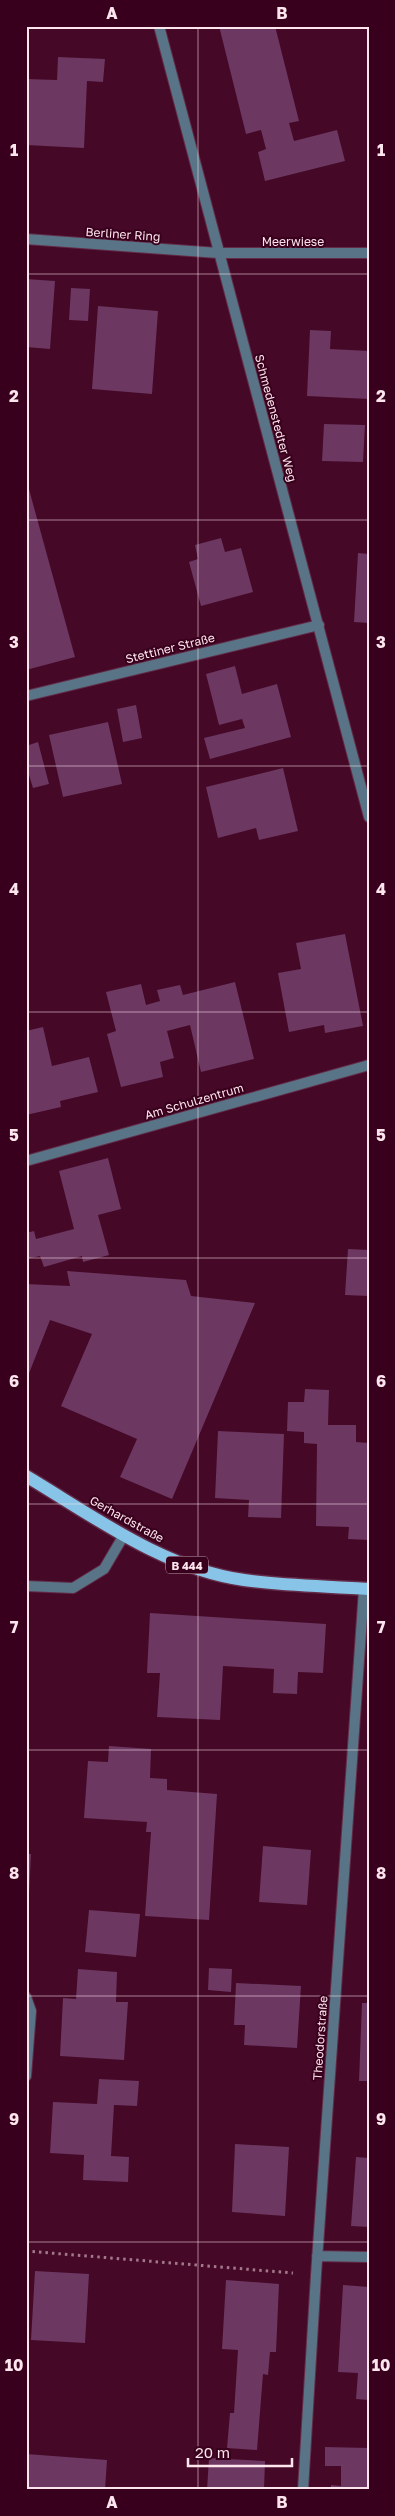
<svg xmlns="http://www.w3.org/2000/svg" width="395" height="2516" font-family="'Golos Text',sans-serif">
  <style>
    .building { fill: #6c3761 }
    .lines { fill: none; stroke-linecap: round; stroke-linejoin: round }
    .minor-casing { stroke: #622b47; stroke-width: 12 }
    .primary-casing { stroke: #622b47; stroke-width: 15 }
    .path { stroke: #a2788b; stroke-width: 3; stroke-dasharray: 2.5 4; stroke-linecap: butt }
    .minor { stroke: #587486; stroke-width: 10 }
    .primary { stroke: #88c4e8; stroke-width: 12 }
    .grid { fill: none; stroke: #fde5ed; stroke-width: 1; stroke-opacity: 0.55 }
    .labels { text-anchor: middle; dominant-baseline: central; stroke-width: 4; stroke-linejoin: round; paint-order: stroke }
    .shield { fill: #39001d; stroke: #c2a0af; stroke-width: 1 }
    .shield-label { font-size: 11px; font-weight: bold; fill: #fde5ed }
    .street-label { font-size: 12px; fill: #fde5ed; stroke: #39001d }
    .neatline { fill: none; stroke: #fde5ed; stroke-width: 2 }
    .grid-label { font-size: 16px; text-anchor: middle; font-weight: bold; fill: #fde5ed }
  </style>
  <rect width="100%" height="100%" fill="#450827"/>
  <path class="building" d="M 219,26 L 275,26 L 299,121 L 289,123 L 294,141 L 337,130 L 345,161 L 265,181 L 258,152 L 266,149 L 261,130 L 246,134 Z
    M 58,57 L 105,59 L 103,82 L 87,81 L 84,148 L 26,145 L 26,79 L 57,80 Z
    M 26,279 L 55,281 L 50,349 L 26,347 Z
    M 71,288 L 90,289 L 88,321 L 69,320 Z
    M 98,306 L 158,311 L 152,394 L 92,389 Z
    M 310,330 L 331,331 L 330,349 L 369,351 L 369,399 L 307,396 Z
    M 324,424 L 365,425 L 363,462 L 322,461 Z
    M 27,482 L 75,657 L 26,670 L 26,483 Z
    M 221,538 L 225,552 L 241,548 L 253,592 L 201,606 L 189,562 L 198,559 L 195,545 Z
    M 358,553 L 369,554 L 369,623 L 354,622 Z
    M 235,666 L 242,694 L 277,684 L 291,737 L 210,759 L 204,738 L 245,728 L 242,719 L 219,725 L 206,674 Z
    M 136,705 L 142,738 L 123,742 L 117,709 Z
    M 108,722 L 122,784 L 63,797 L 49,735 Z
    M 38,742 L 49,784 L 33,788 L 26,765 L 26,746 Z
    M 283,768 L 298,831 L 259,840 L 256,828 L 218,838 L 206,787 Z
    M 345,934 L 363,1026 L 325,1033 L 324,1025 L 289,1032 L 278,973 L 301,969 L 296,943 Z
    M 235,982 L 254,1059 L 201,1072 L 190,1025 L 167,1031 L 174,1058 L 160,1062 L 163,1077 L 121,1087 L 107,1034 L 116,1031 L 106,992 L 141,984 L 146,1005 L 160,1001 L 157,990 L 180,985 L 183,995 Z
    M 43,1027 L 52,1066 L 89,1057 L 98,1092 L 60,1101 L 61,1107 L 26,1115 L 26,1031 Z
    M 108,1158 L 121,1209 L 98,1215 L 109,1255 L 83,1262 L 82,1256 L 44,1267 L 40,1256 L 26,1259 L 26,1233 L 34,1231 L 36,1239 L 74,1229 L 59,1171 Z
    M 348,1249 L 369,1250 L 369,1296 L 345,1295 Z
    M 67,1271 L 186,1280 L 191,1296 L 255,1303 L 172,1499 L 120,1477 L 137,1439 L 61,1406 L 92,1334 L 50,1320 L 26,1381 L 26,1284 L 70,1286 Z
    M 305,1389 L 329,1390 L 328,1425 L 356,1425 L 356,1442 L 369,1443 L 369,1540 L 348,1539 L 349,1527 L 316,1526 L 317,1444 L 304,1443 L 304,1432 L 287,1431 L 288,1402 L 304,1402 Z
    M 218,1431 L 284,1434 L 281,1518 L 248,1517 L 249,1500 L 215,1498 Z
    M 150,1613 L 326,1624 L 323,1673 L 298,1672 L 297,1694 L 273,1693 L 274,1669 L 223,1666 L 220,1720 L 157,1717 L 160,1673 L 147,1673 Z
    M 109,1746 L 151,1749 L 150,1778 L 167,1779 L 167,1790 L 217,1794 L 209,1920 L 145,1916 L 151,1832 L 146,1832 L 147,1822 L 84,1818 L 88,1761 L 108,1762 Z
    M 263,1846 L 311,1850 L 307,1905 L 259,1902 Z
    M 26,1854 L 31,1854 L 29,1893 L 26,1893 Z
    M 89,1910 L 140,1914 L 136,1957 L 85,1952 Z
    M 209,1968 L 232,1969 L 231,1992 L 208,1990 Z
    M 78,1969 L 117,1972 L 116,2002 L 128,2002 L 124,2060 L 60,2056 L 63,1998 L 76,1999 Z
    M 236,1983 L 301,1986 L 297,2048 L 244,2045 L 245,2025 L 234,2025 Z
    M 362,2003 L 369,2003 L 369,2081 L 359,2081 Z
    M 99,2079 L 139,2081 L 137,2106 L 114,2105 L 111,2156 L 129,2157 L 128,2182 L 83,2180 L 84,2155 L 50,2153 L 53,2102 L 97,2104 Z
    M 235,2144 L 289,2147 L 285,2216 L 232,2212 Z
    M 356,2157 L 369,2158 L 369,2227 L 351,2226 Z
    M 35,2271 L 89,2274 L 85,2343 L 31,2340 Z
    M 226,2280 L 279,2284 L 276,2352 L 270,2352 L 268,2375 L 263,2374 L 257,2450 L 227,2448 L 230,2413 L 234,2413 L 238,2350 L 222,2349 Z
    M 343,2285 L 369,2287 L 369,2400 L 356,2399 L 358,2373 L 338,2372 Z
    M 325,2447 L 369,2448 L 369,2490 L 331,2490 L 331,2485 L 341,2486 L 341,2466 L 325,2466 Z
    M 26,2454 L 107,2460 L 105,2490 L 26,2490 Z
    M 209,2458 L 265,2461 L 264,2490 L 207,2490 Z"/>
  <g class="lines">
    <g class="minor-casing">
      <path id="minor" d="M 159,26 L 369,817
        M 26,239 L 218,253 L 369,253
        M 26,696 L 319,625
        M 26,1161 L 369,1065
        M 26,1586 L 73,1588 L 104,1569 L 124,1535
        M 26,1997 L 31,2011 L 26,2076
        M 317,2256 L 369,2257
        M 303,2490 L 316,2275 L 364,1589"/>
    </g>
    <g class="primary-casing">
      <path id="primary" d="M 26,1476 C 93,1516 164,1569 244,1580 C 285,1586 327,1586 369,1589"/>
    </g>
    <path class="path" d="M 26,2251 L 293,2273"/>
    <use href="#minor" class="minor"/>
    <use href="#primary" class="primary"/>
  </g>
  <path class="grid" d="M 198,26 L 198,2490M 26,274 L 369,274M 26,520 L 369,520M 26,766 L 369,766M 26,1012 L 369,1012M 26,1258 L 369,1258M 26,1504 L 369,1504M 26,1750 L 369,1750M 26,1996 L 369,1996M 26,2242 L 369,2242"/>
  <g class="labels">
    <rect class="shield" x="166" y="1556.5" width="42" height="17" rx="4"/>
    <g class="shield-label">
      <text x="187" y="1565">B 444</text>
    </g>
    <g class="street-label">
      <text transform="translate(123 234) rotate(4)">Berliner Ring</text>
      <text x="293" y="241">Meerwiese</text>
      <text transform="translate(276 418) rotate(75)">Schmedenstedter Weg</text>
      <text transform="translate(170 648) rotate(-14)">Stettiner Straße</text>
      <text transform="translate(194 1101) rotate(-16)">Am Schulzentrum</text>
      <text transform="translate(127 1519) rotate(29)">Gerhardstraße</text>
      <text transform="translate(320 2038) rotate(-86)">Theodorstraße</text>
    </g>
  </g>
  <rect width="395" height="2516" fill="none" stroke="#39001d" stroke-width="55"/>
  <path d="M188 2458v8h104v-8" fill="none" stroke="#fde5ed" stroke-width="2.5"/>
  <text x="195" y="2458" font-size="15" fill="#fde5ed" stroke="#39001d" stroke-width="4" paint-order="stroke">20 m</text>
  <rect x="28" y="28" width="340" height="2460" class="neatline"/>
  <g class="grid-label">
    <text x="112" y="19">A</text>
    <text x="282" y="19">B</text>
    <text x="14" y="156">1</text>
    <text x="381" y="156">1</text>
    <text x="14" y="402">2</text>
    <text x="381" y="402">2</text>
    <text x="14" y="648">3</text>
    <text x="381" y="648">3</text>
    <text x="14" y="895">4</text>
    <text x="381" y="895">4</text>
    <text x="14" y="1141">5</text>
    <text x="381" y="1141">5</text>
    <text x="14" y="1387">6</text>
    <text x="381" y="1387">6</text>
    <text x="14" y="1633">7</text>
    <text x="381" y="1633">7</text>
    <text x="14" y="1879">8</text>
    <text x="381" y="1879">8</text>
    <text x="14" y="2125">9</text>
    <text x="381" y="2125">9</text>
    <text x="14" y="2371">10</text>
    <text x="381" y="2371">10</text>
    <text x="112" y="2508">A</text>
    <text x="282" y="2508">B</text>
  </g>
</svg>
